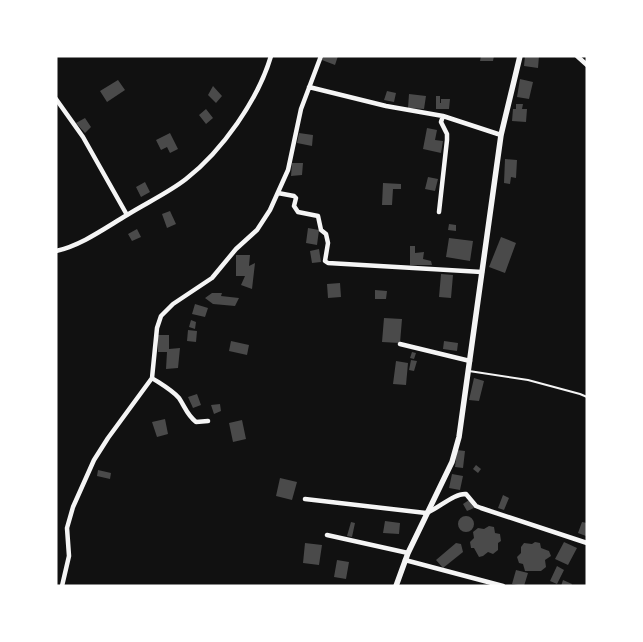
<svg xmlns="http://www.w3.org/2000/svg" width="643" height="642" font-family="Literata,serif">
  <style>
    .building { fill: #4a4a4a }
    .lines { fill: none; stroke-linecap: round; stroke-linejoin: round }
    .service { stroke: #f5f5f5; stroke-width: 2 }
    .minor { stroke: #f5f5f5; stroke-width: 4.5 }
    .tertiary { stroke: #f5f5f5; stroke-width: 5.5 }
  </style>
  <rect width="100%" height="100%" fill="#111"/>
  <path class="building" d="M 323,56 L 338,56 L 335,65 L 322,60 Z
    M 481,56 L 494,56 L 493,61 L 480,61 Z
    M 525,56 L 539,56 L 538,68 L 524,66 Z
    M 520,79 L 533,82 L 529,99 L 517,97 Z
    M 118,80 L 125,90 L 107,102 L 100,91 Z
    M 213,86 L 222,96 L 216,103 L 208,95 Z
    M 387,91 L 396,93 L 394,102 L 384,100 Z
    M 409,94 L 426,96 L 424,109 L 408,108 Z
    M 436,96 L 440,96 L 440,103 L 441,103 L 441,99 L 450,99 L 449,109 L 436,109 Z
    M 516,104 L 523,104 L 522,109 L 527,109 L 526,122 L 512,121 L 513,109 L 516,109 Z
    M 206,109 L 213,118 L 206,124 L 199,115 Z
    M 85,118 L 91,127 L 85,133 L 76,123 Z
    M 427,128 L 437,130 L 435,140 L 443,141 L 441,153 L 423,149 Z
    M 170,133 L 178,149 L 170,153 L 167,147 L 161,150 L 156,140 Z
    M 299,133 L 313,135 L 312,146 L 297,143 Z
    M 505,159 L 517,160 L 516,178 L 511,177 L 510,184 L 504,183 Z
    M 292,163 L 303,163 L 302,175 L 291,176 Z
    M 428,177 L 438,179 L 435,191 L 425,189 Z
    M 145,182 L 150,192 L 141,197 L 136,187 Z
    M 383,183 L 401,184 L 401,189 L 393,189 L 392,205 L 382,205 Z
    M 170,211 L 176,224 L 167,228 L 162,214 Z
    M 449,224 L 456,225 L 456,231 L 448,230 Z
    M 308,228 L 319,230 L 317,245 L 306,243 Z
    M 137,229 L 141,237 L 132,241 L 128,234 Z
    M 501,237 L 516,243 L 505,273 L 489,267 Z
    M 449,238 L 473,241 L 470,261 L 446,257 Z
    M 410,246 L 415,246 L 415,253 L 424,252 L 423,259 L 431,261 L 432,265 L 410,265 Z
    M 319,249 L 321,262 L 312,263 L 310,251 Z
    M 236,255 L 250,255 L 249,266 L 255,263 L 252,289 L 241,285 L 245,276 L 236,276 Z
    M 441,274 L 453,275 L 451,298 L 439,297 Z
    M 340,283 L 341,297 L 328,298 L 327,284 Z
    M 375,290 L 387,291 L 386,299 L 375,299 Z
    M 212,293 L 222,293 L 221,296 L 239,298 L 235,306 L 213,304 L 205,298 Z
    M 195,304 L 208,308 L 205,317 L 192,314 Z
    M 384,318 L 402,319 L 400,343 L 382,342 Z
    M 191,320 L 196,322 L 195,329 L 189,327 Z
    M 188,330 L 197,331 L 196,342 L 187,341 Z
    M 158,335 L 169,335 L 169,349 L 180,348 L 178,368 L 166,369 L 167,352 L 158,352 Z
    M 231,341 L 249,345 L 247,355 L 229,351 Z
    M 444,341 L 458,343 L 457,351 L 443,349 Z
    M 412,352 L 416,353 L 414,359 L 410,358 Z
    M 411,360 L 417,361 L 414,371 L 409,370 Z
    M 396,361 L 408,363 L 406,385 L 393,384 Z
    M 474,378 L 484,381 L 479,401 L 469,400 Z
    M 197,394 L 201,405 L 193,408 L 188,397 Z
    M 220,404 L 221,411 L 214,414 L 211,405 Z
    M 165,419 L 168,434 L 157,437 L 152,422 Z
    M 242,420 L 246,439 L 233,442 L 229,423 Z
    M 457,450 L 465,451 L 463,468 L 455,467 Z
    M 476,465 L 481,469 L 478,473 L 473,469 Z
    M 98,470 L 111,473 L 110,479 L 97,476 Z
    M 452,474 L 463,476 L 460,490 L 449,488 Z
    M 280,478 L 297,482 L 292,500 L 276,496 Z
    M 503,495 L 509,498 L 504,510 L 498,508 Z
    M 469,500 L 474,508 L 467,511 L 463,504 Z
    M458 524a8 8 0 1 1 16 0a8 8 0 1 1-16 0Z
    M 385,521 L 400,523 L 399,534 L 383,533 Z
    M 351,522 L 355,523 L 352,537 L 347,536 Z
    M 582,522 L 587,523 L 586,536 L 578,533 Z
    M 489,526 L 494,527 L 495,533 L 500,534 L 501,541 L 498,543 L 498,550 L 493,554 L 488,552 L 483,556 L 479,557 L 474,548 L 471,548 L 470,542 L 474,538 L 473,532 L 478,528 L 484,529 Z
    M 535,542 L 540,543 L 541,548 L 549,551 L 551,556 L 545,560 L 546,567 L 541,571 L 525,571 L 523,564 L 519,563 L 517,557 L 521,553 L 521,547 L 524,543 L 532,544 Z
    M 564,542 L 577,548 L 568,565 L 555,559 Z
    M 305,543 L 322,545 L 319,565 L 303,563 Z
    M 456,543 L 461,544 L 463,552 L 443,568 L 436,560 Z
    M 337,560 L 349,562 L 346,579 L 334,577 Z
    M 557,566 L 564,570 L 557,584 L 550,581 Z
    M 516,570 L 528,573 L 524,586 L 512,584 Z
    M 563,580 L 572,584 L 571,586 L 561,586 Z"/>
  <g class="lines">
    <path class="service" d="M 469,371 L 528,380 L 580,394 L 587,397"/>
    <path class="minor" d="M 577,56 L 587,65
      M 309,87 L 386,106 L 443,116 L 501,135
      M 56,99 L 83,137 L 127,215
      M 278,193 L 294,196 L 296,198 L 294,206 L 298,212 L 318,216 L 321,230 L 326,234 L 328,243 L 325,261 L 328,263 L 482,272
      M 439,212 L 447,140 L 447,134 L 441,122 L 443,116
      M 56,251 C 82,245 105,228 127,215 C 146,203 168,193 186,179 C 222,151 258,100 271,56
      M 400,344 L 470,361
      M 152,378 C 161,384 172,390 179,398 C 185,407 187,415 196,422 L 208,421
      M 305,499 L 426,513 C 438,509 454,493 466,494 L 476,506 L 481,508 L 587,543
      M 327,535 L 408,553
      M 405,560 L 503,586
      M 62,586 L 69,556 L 67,528 L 73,507 L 94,460 L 108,438 L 152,378 L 157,328 L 161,316 L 173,304 L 212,278 L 236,249 L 257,230 L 270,210 L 288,170 L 301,109 L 321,56"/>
    <path class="tertiary" d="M 396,586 L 408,553 L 452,462 L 459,437 L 501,135 L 520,56"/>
  </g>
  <rect width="643" height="642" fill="none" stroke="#ffffff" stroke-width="115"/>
</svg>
